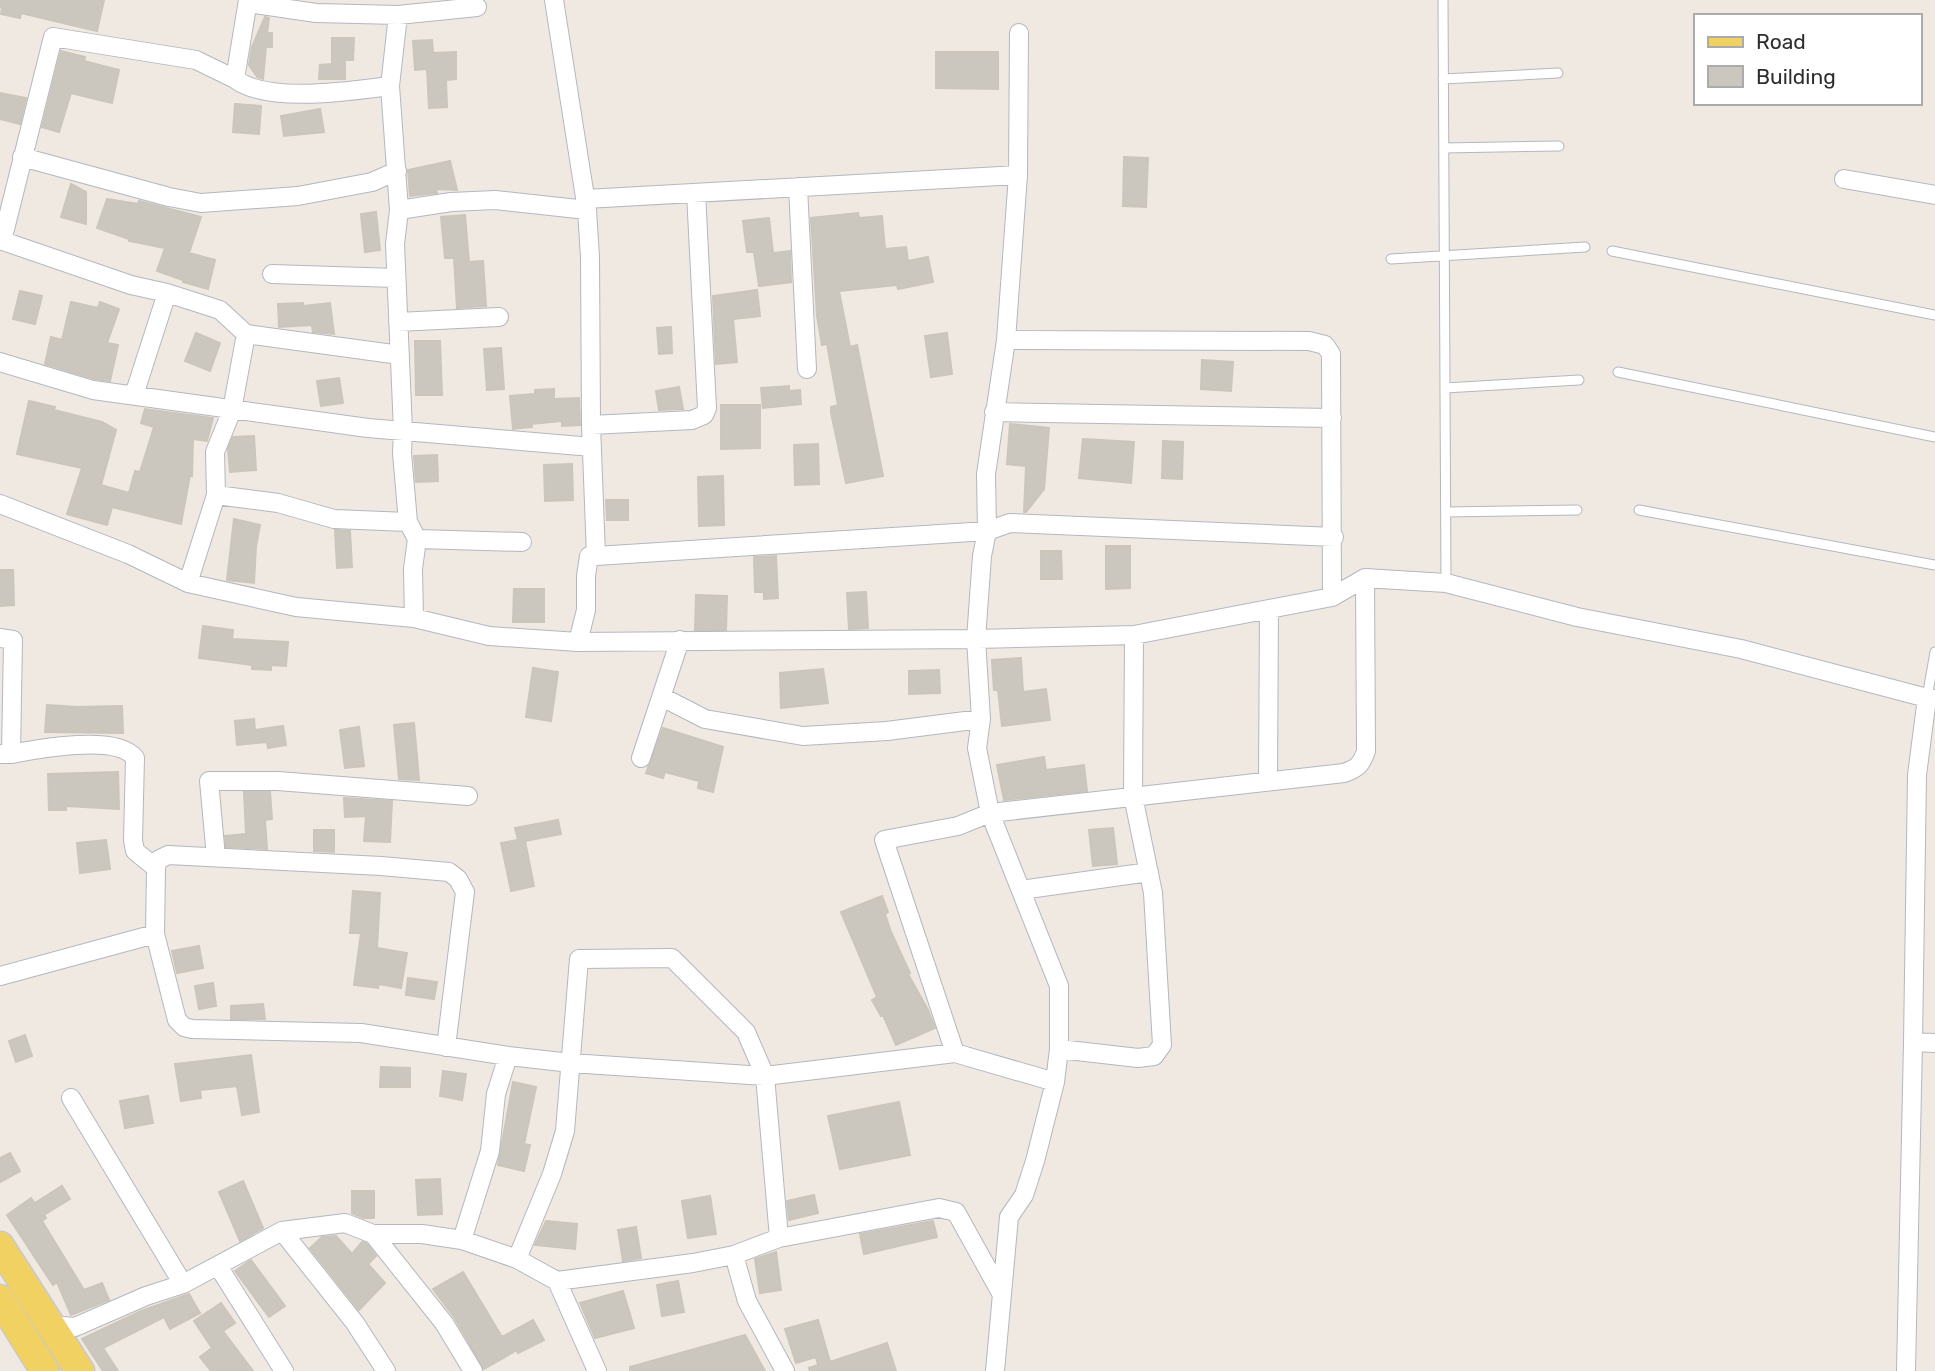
<svg xmlns="http://www.w3.org/2000/svg" width="1935" height="1371" font-family="Rubik,sans-serif">
  <style>
    .building { fill: #cbc7bf; stroke: #cbc5ba; stroke-width: 2 }
    .lines { fill: none; stroke-linecap: round; stroke-linejoin: round }
    .lane-casing { stroke: #b4b7c1; stroke-width: 11 }
    .street-casing { stroke: #b4b7c1; stroke-width: 20 }
    .primary-casing { stroke: #c9c9c9; stroke-width: 31 }
    .lane { stroke: #fff; stroke-width: 9 }
    .street { stroke: #fff; stroke-width: 18 }
    .primary { stroke: #f2d163; stroke-width: 28 }
  </style>
  <rect width="100%" height="100%" fill="#efe9e1"/>
  <path class="building" d="M 0,0 L 104,0 L 97,31 L 21,13 L 20,18 L 1,14 L 2,8 L 0,7 Z
    M 265,17 L 269,18 L 267,33 L 272,33 L 272,47 L 266,47 L 263,79 L 257,77 L 249,65 L 252,47 Z
    M 332,38 L 354,38 L 353,60 L 345,60 L 345,79 L 319,79 L 320,65 L 332,64 Z
    M 432,40 L 433,53 L 456,52 L 456,79 L 446,80 L 447,107 L 429,108 L 427,69 L 415,70 L 413,41 Z
    M 61,51 L 85,57 L 84,61 L 119,70 L 112,103 L 71,93 L 59,132 L 42,127 Z
    M 936,52 L 998,52 L 998,89 L 936,88 Z
    M 0,93 L 26,98 L 20,124 L 0,119 Z
    M 235,104 L 261,106 L 259,134 L 233,132 Z
    M 320,109 L 324,132 L 284,136 L 281,116 Z
    M 1124,157 L 1148,158 L 1146,207 L 1123,206 Z
    M 450,161 L 457,190 L 436,189 L 437,193 L 410,196 L 408,170 Z
    M 71,184 L 86,192 L 86,224 L 61,217 Z
    M 107,199 L 138,204 L 139,201 L 201,217 L 189,253 L 215,260 L 208,289 L 183,282 L 183,280 L 157,271 L 165,248 L 129,241 L 129,239 L 97,228 Z
    M 376,212 L 380,250 L 365,252 L 361,214 Z
    M 858,213 L 859,218 L 882,216 L 885,249 L 906,247 L 908,261 L 928,257 L 933,282 L 898,289 L 897,285 L 839,291 L 850,347 L 857,345 L 883,476 L 846,483 L 831,413 L 831,407 L 838,405 L 827,344 L 822,345 L 817,316 L 811,218 Z
    M 465,215 L 469,262 L 483,261 L 486,306 L 457,308 L 454,258 L 445,258 L 441,217 Z
    M 769,218 L 773,253 L 790,251 L 791,282 L 759,286 L 754,252 L 747,252 L 743,221 Z
    M 757,290 L 760,316 L 733,319 L 737,362 L 716,364 L 713,296 Z
    M 20,291 L 42,296 L 35,324 L 13,319 Z
    M 71,302 L 98,308 L 100,302 L 119,309 L 107,343 L 118,345 L 110,381 L 95,379 L 45,364 L 51,337 L 62,340 Z
    M 303,303 L 303,306 L 330,303 L 334,334 L 313,332 L 312,325 L 279,327 L 278,304 Z
    M 671,327 L 672,353 L 659,354 L 657,328 Z
    M 196,333 L 220,343 L 210,371 L 185,361 Z
    M 947,333 L 952,374 L 931,377 L 925,336 Z
    M 415,341 L 440,341 L 442,395 L 416,395 Z
    M 501,348 L 504,389 L 487,390 L 484,349 Z
    M 1202,360 L 1233,362 L 1231,391 L 1201,389 Z
    M 339,378 L 343,403 L 321,406 L 317,381 Z
    M 789,386 L 789,391 L 800,390 L 801,404 L 763,408 L 761,388 Z
    M 679,387 L 683,409 L 659,410 L 656,391 Z
    M 554,389 L 554,399 L 579,398 L 580,425 L 562,426 L 562,421 L 531,424 L 532,427 L 513,429 L 510,396 L 535,394 L 535,390 Z
    M 29,401 L 55,407 L 54,410 L 102,422 L 116,430 L 101,485 L 129,493 L 135,471 L 140,472 L 154,427 L 141,423 L 145,409 L 213,418 L 207,441 L 193,439 L 192,476 L 190,475 L 181,524 L 112,507 L 107,525 L 67,514 L 82,468 L 17,454 Z
    M 721,405 L 760,405 L 760,448 L 721,449 Z
    M 1010,424 L 1049,428 L 1044,489 L 1026,512 L 1024,512 L 1026,466 L 1007,464 Z
    M 254,436 L 256,470 L 230,472 L 228,449 L 233,437 Z
    M 1083,439 L 1134,442 L 1131,483 L 1079,478 Z
    M 1163,441 L 1183,442 L 1182,479 L 1162,478 Z
    M 818,444 L 819,484 L 795,485 L 794,445 Z
    M 437,455 L 438,481 L 416,482 L 414,456 Z
    M 572,464 L 573,500 L 545,501 L 544,465 Z
    M 723,476 L 724,525 L 699,526 L 698,477 Z
    M 606,500 L 628,500 L 628,520 L 607,520 Z
    M 234,519 L 260,525 L 256,546 L 254,583 L 227,580 Z
    M 335,530 L 350,531 L 352,567 L 337,568 Z
    M 1106,546 L 1130,546 L 1130,588 L 1106,589 Z
    M 1041,551 L 1061,551 L 1062,579 L 1041,579 Z
    M 776,556 L 778,598 L 764,599 L 764,592 L 755,592 L 754,557 Z
    M 0,570 L 13,570 L 14,605 L 0,606 Z
    M 514,589 L 544,589 L 544,622 L 513,622 Z
    M 866,592 L 868,628 L 849,629 L 847,593 Z
    M 696,595 L 727,596 L 726,630 L 695,630 Z
    M 203,626 L 233,630 L 232,639 L 288,642 L 286,666 L 271,665 L 271,670 L 252,669 L 252,665 L 199,658 Z
    M 1021,658 L 1023,692 L 1046,689 L 1050,720 L 1002,726 L 998,690 L 994,690 L 992,660 Z
    M 533,668 L 558,672 L 551,721 L 526,717 Z
    M 823,669 L 828,703 L 781,708 L 780,673 Z
    M 939,670 L 940,693 L 909,694 L 909,671 Z
    M 47,705 L 77,707 L 122,706 L 123,733 L 45,732 Z
    M 254,719 L 255,730 L 283,726 L 286,745 L 268,748 L 267,742 L 237,745 L 235,721 Z
    M 414,723 L 419,780 L 399,779 L 394,725 Z
    M 359,727 L 364,766 L 345,768 L 340,730 Z
    M 663,728 L 723,747 L 713,792 L 698,788 L 699,781 L 665,772 L 663,778 L 646,773 Z
    M 1044,757 L 1046,770 L 1084,765 L 1087,791 L 1004,800 L 997,765 Z
    M 118,772 L 119,809 L 66,806 L 66,810 L 49,810 L 48,774 Z
    M 244,792 L 270,792 L 272,819 L 265,820 L 267,849 L 226,847 L 225,836 L 246,834 Z
    M 344,798 L 392,801 L 390,842 L 364,841 L 366,816 L 345,817 Z
    M 558,820 L 561,834 L 525,841 L 534,886 L 511,891 L 501,843 L 518,840 L 515,828 Z
    M 1113,828 L 1117,864 L 1093,866 L 1089,830 Z
    M 314,830 L 334,830 L 334,852 L 314,851 Z
    M 106,840 L 110,869 L 80,873 L 77,843 Z
    M 353,891 L 380,893 L 377,948 L 407,953 L 401,988 L 379,984 L 378,988 L 354,985 L 361,933 L 350,933 Z
    M 882,896 L 888,912 L 885,914 L 891,932 L 910,973 L 908,974 L 928,1010 L 935,1028 L 896,1045 L 883,1015 L 881,1016 L 872,1000 L 877,997 L 841,912 Z
    M 199,946 L 203,968 L 177,973 L 172,951 Z
    M 408,978 L 437,982 L 434,999 L 406,995 Z
    M 213,983 L 216,1006 L 199,1009 L 195,986 Z
    M 263,1004 L 265,1019 L 231,1019 L 231,1006 Z
    M 25,1035 L 32,1056 L 16,1062 L 9,1041 Z
    M 251,1055 L 259,1112 L 242,1115 L 237,1086 L 200,1090 L 201,1098 L 181,1101 L 175,1064 Z
    M 381,1067 L 410,1068 L 410,1087 L 380,1087 Z
    M 443,1071 L 466,1074 L 462,1100 L 440,1096 Z
    M 513,1082 L 536,1087 L 524,1144 L 530,1145 L 524,1171 L 498,1165 Z
    M 148,1096 L 153,1123 L 125,1128 L 120,1101 Z
    M 899,1102 L 910,1155 L 840,1169 L 828,1116 Z
    M 10,1153 L 20,1171 L 0,1182 L 0,1158 Z
    M 440,1179 L 442,1214 L 418,1215 L 416,1180 Z
    M 243,1181 L 263,1228 L 240,1241 L 219,1192 Z
    M 62,1186 L 70,1199 L 44,1215 L 46,1218 L 42,1221 L 84,1290 L 102,1283 L 109,1300 L 71,1315 L 57,1282 L 53,1285 L 7,1215 L 31,1198 L 35,1203 Z
    M 352,1191 L 374,1191 L 374,1218 L 363,1218 L 352,1213 Z
    M 814,1195 L 818,1213 L 789,1220 L 787,1201 Z
    M 710,1196 L 716,1234 L 688,1238 L 682,1201 Z
    M 546,1221 L 577,1224 L 575,1249 L 535,1245 Z
    M 933,1221 L 937,1237 L 864,1254 L 860,1234 Z
    M 636,1227 L 641,1258 L 623,1261 L 618,1230 Z
    M 336,1236 L 352,1254 L 362,1242 L 366,1243 L 376,1256 L 368,1264 L 385,1283 L 359,1310 L 310,1248 L 322,1237 Z
    M 776,1252 L 781,1290 L 760,1293 L 755,1259 Z
    M 251,1260 L 285,1306 L 269,1317 L 235,1271 Z
    M 463,1272 L 502,1337 L 533,1320 L 544,1340 L 518,1353 L 517,1350 L 484,1369 L 454,1317 L 433,1289 Z
    M 678,1281 L 684,1312 L 662,1316 L 657,1285 Z
    M 623,1291 L 634,1328 L 595,1338 L 580,1303 Z
    M 189,1294 L 200,1313 L 170,1329 L 164,1317 L 103,1348 L 118,1371 L 103,1371 L 82,1339 L 141,1311 Z
    M 221,1303 L 235,1323 L 223,1331 L 253,1371 L 211,1371 L 200,1357 L 212,1348 L 194,1321 Z
    M 818,1320 L 830,1362 L 887,1343 L 896,1371 L 810,1371 L 809,1368 L 818,1365 L 816,1357 L 796,1363 L 785,1329 Z
    M 745,1335 L 765,1371 L 630,1371 L 630,1367 Z"/>
  <g class="lines">
    <g class="lane-casing">
      <path id="lane" d="M 1443,0 L 1446,583
        M 1443,79 L 1558,73
        M 1444,148 L 1559,146
        M 1612,251 L 1935,315
        M 1391,259 L 1585,247
        M 1618,372 L 1935,437
        M 1445,388 L 1579,380
        M 1639,510 L 1935,565
        M 1446,512 L 1577,510
        M 1927,698 L 1935,652"/>
    </g>
    <g class="street-casing">
      <path id="street" d="M 554,0 L 587,210 L 590,257 L 591,425 L 596,556 L 589,556 L 586,576 L 586,610 L 578,642
        M 248,3 L 316,13 L 398,15 L 477,7
        M 398,15 L 390,86 L 399,210
        M 235,79 C 268,104 350,91 390,86
        M 22,157 L 169,197 L 201,203 L 298,196 L 372,182 L 397,171
        M 1844,179 L 1935,195
        M 798,187 L 807,369
        M 586,199 L 1018,175
        M 0,240 L 131,285 L 167,293 L 220,310 L 246,334 L 400,355
        M 2,241 L 53,37 L 196,60 L 235,79 L 248,0
        M 272,274 L 396,278
        M 398,322 L 499,317
        M 1006,340 L 1309,341 L 1325,345 L 1331,354 L 1332,597
        M 0,362 L 93,390 L 368,428 L 592,447
        M 134,395 L 167,293
        M 994,412 L 1332,418
        M 591,425 L 692,420 L 704,415 L 707,408 L 696,193
        M 216,495 L 278,503 L 334,519 L 408,522
        M 0,504 L 128,554 L 188,583 L 296,607 L 414,618 L 489,636 L 578,642 L 976,639 L 1134,635 L 1332,597 L 1365,578 L 1446,583 L 1577,617 L 1741,649 L 1927,698
        M 417,539 L 522,542
        M 596,556 L 987,531 L 1010,523 L 1334,537
        M 188,583 L 216,495 L 215,452 L 232,410 L 246,334
        M 414,618 L 413,569 L 417,539 L 408,522 L 402,453 L 403,430 L 395,244 L 399,210 L 451,202 L 495,200 L 587,210
        M 0,638 L 13,640 L 11,754 L 2,754
        M 662,697 L 705,719 L 803,736 L 887,731 L 981,719
        M 11,754 C 38,749 117,734 135,758 L 133,840 L 135,851 L 156,868
        M 641,758 L 680,640
        M 1268,781 L 1269,609
        M 216,857 L 209,781 L 278,781 L 468,796
        M 1021,890 L 1149,872
        M 155,934 L 177,1020 L 184,1027 L 192,1029 L 361,1033 L 508,1056 L 571,1063 L 765,1076 L 955,1053 L 1055,1082
        M 0,976 L 155,934 L 156,868 L 158,860 L 168,855 L 381,866 L 449,872 L 458,879 L 465,892 L 446,1047
        M 1913,1042 L 1917,775 L 1927,698 L 1935,699
        M 1059,1049 L 1138,1058 L 1154,1056 L 1162,1045 L 1153,893 L 1133,796 L 1134,635
        M 955,1053 L 884,840 L 958,826 L 990,813 L 1344,773 C 1358,768 1361,765 1366,751 L 1365,578
        M 71,1098 L 183,1284
        M 282,1231 L 355,1323 L 386,1371
        M 373,1234 L 444,1323 L 473,1371
        M 779,1238 L 939,1208 L 956,1212 L 1001,1293
        M 462,1240 L 490,1151 L 496,1094 L 508,1056
        M 734,1255 L 747,1301 L 785,1371
        M 517,1259 L 552,1174 L 565,1131 L 579,959 L 672,958 L 746,1032 L 765,1076 L 779,1238 L 734,1255 L 693,1263 L 557,1281 L 597,1371
        M 218,1266 L 284,1371
        M 49,1325 L 75,1327 L 146,1296 L 183,1284 L 282,1231 L 345,1223 L 373,1234 L 422,1234 L 462,1240 L 517,1259 L 557,1281
        M 995,1371 L 1009,1217 L 1024,1195 L 1035,1161 L 1055,1082 L 1059,1049 L 1059,986 L 990,813 L 977,748 L 981,719 L 976,639 L 982,556 L 987,531 L 986,474 L 1006,340 L 1018,175 L 1019,33
        M 1906,1371 L 1913,1042 L 1935,1043"/>
    </g>
    <g class="primary-casing">
      <path id="primary" d="M 0,1246 L 80,1371
        M 0,1299 L 45,1371"/>
    </g>
    <use href="#lane" class="lane"/>
    <use href="#street" class="street"/>
    <use href="#primary" class="primary"/>
  </g>
  <rect x="1694" y="14" width="228" height="91" fill="#ffffff" stroke="#ababab" stroke-width="2"/>
  <rect x="1708" y="37" width="35" height="10" fill="#f2d163" stroke="#ababab" stroke-width="2"/>
  <text x="1756" y="49" font-size="21" fill="#2e2e2e">Road</text>
  <rect x="1708" y="66" width="35" height="21" fill="#cbc7bf" stroke="#ababab" stroke-width="2"/>
  <text x="1756" y="84" font-size="21" fill="#2e2e2e">Building</text>
</svg>
